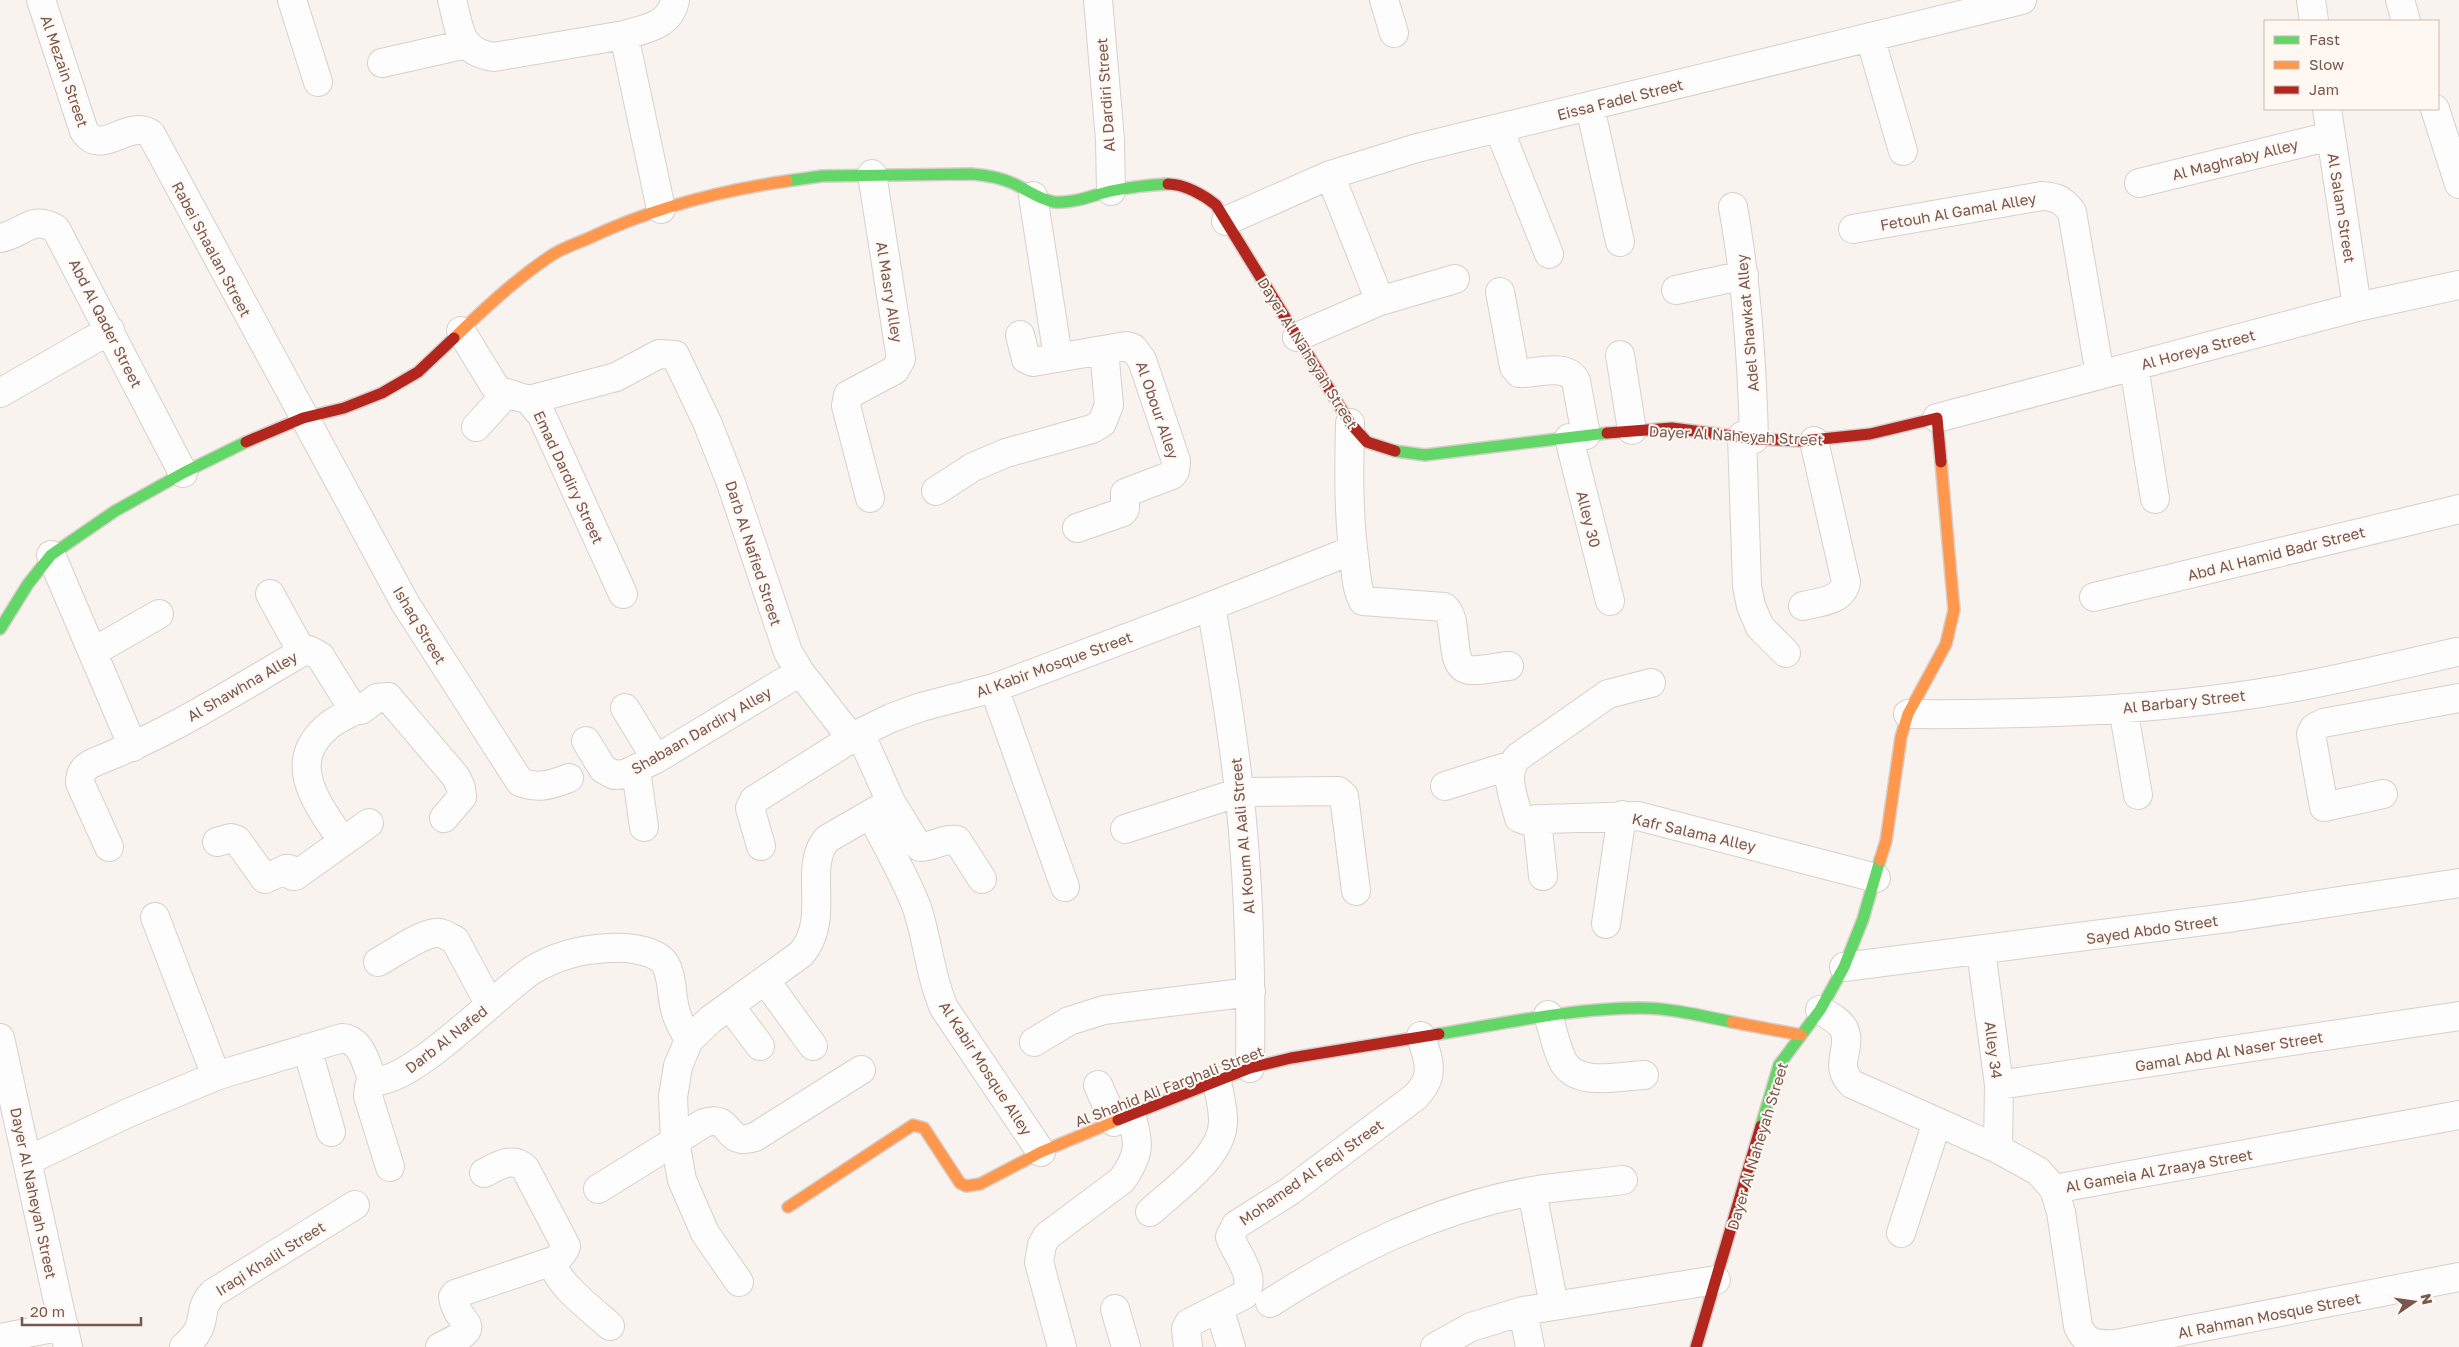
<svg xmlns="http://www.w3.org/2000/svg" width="2459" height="1347" font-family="'Golos Text',sans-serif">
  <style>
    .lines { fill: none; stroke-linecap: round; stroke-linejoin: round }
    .street-casing { stroke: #d8cfcc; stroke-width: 30 }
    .fast-casing { stroke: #d8cfcb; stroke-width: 14 }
    .slow-casing { stroke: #d8cfcb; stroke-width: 14 }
    .jam-casing { stroke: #d8cfcb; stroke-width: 14 }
    .street { stroke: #fefdfd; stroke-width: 28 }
    .fast { stroke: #63d668; stroke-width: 11 }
    .slow { stroke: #ff974d; stroke-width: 11 }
    .jam { stroke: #b3261e; stroke-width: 11 }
    .labels { text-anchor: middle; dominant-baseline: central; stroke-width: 4; stroke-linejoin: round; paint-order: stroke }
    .street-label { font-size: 15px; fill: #78574e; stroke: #fff8f2 }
  </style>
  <rect width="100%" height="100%" fill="#f8f3ef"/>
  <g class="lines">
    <g class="street-casing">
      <path id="street" d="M 41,0 L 84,131 C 102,158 128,118 151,134 L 405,603 L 520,782 C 538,789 551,785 569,778
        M 292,0 L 318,82
        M 452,0 C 460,30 459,52 494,57 L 624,35
        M 1098,0 L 1110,140 L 1111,191
        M 1384,0 L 1394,33
        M 2311,0 L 2314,21
        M 2400,0 L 2406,21
        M 1870,37 L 1903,151
        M 382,63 L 466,44
        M 1590,107 L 1620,242
        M 2327,109 L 2357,307
        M 2435,109 L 2459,184
        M 1499,129 L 1549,254
        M 1330,175 L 1380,301
        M 2139,183 L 2331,136
        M 1033,196 L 1058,357
        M 1733,207 C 1747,284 1752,361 1754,439
        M 661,209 L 624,35 C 645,29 670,26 675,0
        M 1226,221 L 1330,175 L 1417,148 L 2022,0
        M 1853,229 L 2042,196 C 2057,197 2063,200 2072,212 L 2100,375
        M 0,238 C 24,234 31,214 56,229 L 183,473
        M 1676,290 L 1744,275
        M 1500,292 L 1514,367 L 1519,373 C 1537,374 1566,362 1576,381 L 1586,435
        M 461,331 L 497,390 L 529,400 L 542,416 L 623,594
        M 1020,335 L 1026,359 L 1033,362 L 1126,346 L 1133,348 L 1142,360 L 1176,461 L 1175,471 L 1172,475 L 1125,493 L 1125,509 L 1123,512 L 1077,528
        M 1297,337 L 1380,301 L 1455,279
        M 1620,355 L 1632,430
        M 2134,366 L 2155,499
        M 0,393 L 110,330
        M 529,400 L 616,377 L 659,354 L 675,355 L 707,422 L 731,483 L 788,652 L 800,672 L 852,739
        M 1937,418 L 2357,307 L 2459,285
        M 1350,423 C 1349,470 1348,517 1355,564 C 1356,576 1357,590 1363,601 L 1444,607 C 1461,619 1446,667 1470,670 C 1482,671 1497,667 1509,666
        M 476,427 L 506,394
        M 1742,436 L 1747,586 L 1751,606 L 1760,627 L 1786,653
        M 1569,438 L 1610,601
        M 936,491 L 973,467 L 1006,453 L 1092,429 L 1102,423 L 1109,405 L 1104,350
        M 870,498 L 846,406 L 848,395 L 895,370 L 901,359 L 872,174
        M 51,555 L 133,747
        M 270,594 L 302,652
        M 2094,597 L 2459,509
        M 1211,606 C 1225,685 1238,764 1244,844 C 1250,918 1251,993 1250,1068
        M 1803,606 C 1819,602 1843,601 1846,582 L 1814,441
        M 93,652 L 159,614
        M 1651,683 L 1608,694 L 1518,757 C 1502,774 1514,798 1519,818 L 1527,821 L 1546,819 L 1638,816 L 1876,878
        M 994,688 L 1065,887
        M 625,708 L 656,759
        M 2123,708 L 2138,795
        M 1908,714 C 2032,715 2156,711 2279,690 C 2338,680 2397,666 2456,652
        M 860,733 L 891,802 L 916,843 L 920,847 C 933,847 944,838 957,840 L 982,879
        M 586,741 L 603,769 L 614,775 L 625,774 L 656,759 L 800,672
        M 636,770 L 644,827
        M 1445,786 L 1512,765
        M 2383,794 L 2324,807 L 2311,734 L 2314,728 L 2323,723 L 2459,698
        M 871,814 C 886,845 905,876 917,908 C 928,941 930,976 944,1008 L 1041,1152
        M 1537,819 L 1543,876
        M 1125,829 L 1240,792 L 1338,791 L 1344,796 L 1356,891
        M 217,842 L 231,838 L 237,840 L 265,879 L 286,869 L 289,869 L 293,876 L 295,876 L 369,823
        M 343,842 C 320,807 284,765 326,728 C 334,720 347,715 356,710
        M 761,846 L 750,808 L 754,800 L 860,733 L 891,718 L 921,707 L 994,688 L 1211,606 L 1353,550
        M 109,847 L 80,783 C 80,765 93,763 107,757 C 175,730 238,689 302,652 L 309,650 L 320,656 L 353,709 L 361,710 L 377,698 L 388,697 L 456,777 L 461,788 L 462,797 L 444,818
        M 155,917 L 216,1076
        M 1606,924 L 1622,815
        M 1981,951 L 1999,1085 L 1998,1149
        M 378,962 C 393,954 420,934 436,933 C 442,932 449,937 455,940 L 490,1005
        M 1844,967 L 2235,917 L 2459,883
        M 765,980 L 813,1046
        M 730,1006 L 760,1046
        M 1820,1010 C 1828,1015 1839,1020 1844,1029 C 1853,1049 1832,1064 1852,1084 L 1998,1149 L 2038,1171 L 2054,1189 L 2459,1115
        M 1548,1015 C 1553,1030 1556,1049 1564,1063 C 1579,1087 1620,1076 1644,1075
        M 0,1038 L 68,1347
        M 1034,1042 L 1069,1021 L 1104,1010 L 1251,992
        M 307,1048 L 331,1132
        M 375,1081 L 369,1087 L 368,1096 L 390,1167
        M 1098,1085 L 1114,1122
        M 1999,1085 L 2459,1016
        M 27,1161 L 128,1113 L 216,1076 L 342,1038 C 362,1040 365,1062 372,1078 L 375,1081 C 413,1082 496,995 531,971 C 555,956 582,949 610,948 C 625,947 648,949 661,959 C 673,969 671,995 675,1009 C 677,1020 684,1030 689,1040
        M 484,1173 C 498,1166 512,1156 525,1168 L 566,1246 C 564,1254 555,1258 555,1266 C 554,1281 598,1315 610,1326
        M 598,1189 L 704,1123 C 734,1113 723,1148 755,1137 L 861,1070
        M 2054,1189 L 2061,1212 L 2078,1326 C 2085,1344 2098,1345 2116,1344 L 2459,1277
        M 1532,1191 L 1554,1306
        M 1150,1212 C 1175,1189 1224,1156 1223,1120 C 1223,1107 1219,1093 1217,1081
        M 1901,1233 L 1937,1122
        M 739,1282 L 705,1233 L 682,1180 L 675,1141 L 673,1097 L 678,1066 L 689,1040 L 711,1019 L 801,954 C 832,919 802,867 827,839 L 891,802
        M 1270,1303 C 1353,1250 1434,1209 1532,1191 C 1562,1186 1593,1184 1623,1180
        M 1219,1308 L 1231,1347
        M 1115,1309 L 1126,1347
        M 1523,1311 L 1530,1347
        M 0,1338 L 64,1326
        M 184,1347 C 188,1343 194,1338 197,1332 C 206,1318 198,1309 213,1293 L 355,1205
        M 440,1347 C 490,1323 457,1328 453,1297 L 455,1294 L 556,1260
        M 1062,1347 L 1039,1262 L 1042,1245 L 1047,1236 L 1122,1180 C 1140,1154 1140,1144 1131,1115
        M 1188,1347 L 1186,1329 L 1189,1323 L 1244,1295 C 1258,1278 1236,1254 1230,1237 L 1236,1225 L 1290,1191 L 1415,1097 C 1436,1076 1429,1062 1421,1036
        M 1435,1347 L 1471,1327 L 1523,1311 L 1716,1280"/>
    </g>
    <g class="fast-casing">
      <path id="fast" d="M 787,181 L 822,176 L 971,174 C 985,175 999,177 1012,183 C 1027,189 1037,199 1054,202 C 1073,204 1093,195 1111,191 C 1130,187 1149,185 1168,184
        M 1395,451 L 1425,455 L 1607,433
        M 0,629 L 28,584 L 51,555 L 115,511 L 183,473 L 246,442
        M 1439,1034 C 1506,1023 1573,1008 1641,1008 C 1671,1008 1702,1016 1732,1022
        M 1761,1126 L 1779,1065 L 1820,1010 L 1844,967 L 1863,919 L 1880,860"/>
    </g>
    <g class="slow-casing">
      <path id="slow" d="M 454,338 C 485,308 516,279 552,255 C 563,248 575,244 587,239 C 650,209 718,191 787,181
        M 1880,860 L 1886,841 L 1901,737 L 1908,714 L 1946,644 L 1954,610 L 1941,462
        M 1732,1022 L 1801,1035
        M 788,1207 L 913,1125 L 924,1128 L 960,1183 L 966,1186 L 980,1184 L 1041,1152 L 1118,1120"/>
    </g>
    <g class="jam-casing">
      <path id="jam" d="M 1168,184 C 1184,184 1204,195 1216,205 L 1350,423 L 1367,442 L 1395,451
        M 1607,433 L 1672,428 L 1755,439 L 1802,441 L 1870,434 L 1937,418 L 1941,462
        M 246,442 L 303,418 L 344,408 L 382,393 L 418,372 L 454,338
        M 1118,1120 L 1250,1068 L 1291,1058 L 1439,1034
        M 1696,1347 L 1761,1126"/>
    </g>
    <use href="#street" class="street"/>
    <use href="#fast" class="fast"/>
    <use href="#slow" class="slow"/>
    <use href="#jam" class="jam"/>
  </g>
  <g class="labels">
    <g class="street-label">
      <text transform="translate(65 71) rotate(71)">Al Mezain Street</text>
      <text transform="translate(1105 95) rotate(-94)">Al Dardiri Street</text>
      <text transform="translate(1620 99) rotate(-14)">Eissa Fadel Street</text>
      <text transform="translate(2235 159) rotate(-14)">Al Maghraby Alley</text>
      <text transform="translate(2342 208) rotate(81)">Al Salam Street</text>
      <text transform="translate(1958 211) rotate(-10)">Fetouh Al Gamal Alley</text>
      <text transform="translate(212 249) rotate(62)">Rabei Shaalan Street</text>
      <text transform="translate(890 292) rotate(81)">Al Masry Alley</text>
      <text transform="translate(106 323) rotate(63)">Abd Al Qader Street</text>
      <text transform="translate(1747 323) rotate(-95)">Adel Shawkat Alley</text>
      <text transform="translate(2198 349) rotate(-15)">Al Horeya Street</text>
      <text transform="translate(1308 353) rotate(58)">Dayer Al Naheyah Street</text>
      <text transform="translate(1158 410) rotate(71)">Al Obour Alley</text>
      <text transform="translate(1736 435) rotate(3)">Dayer Al Naheyah Street</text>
      <text transform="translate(569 477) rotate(65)">Emad Dardiry Street</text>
      <text transform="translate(1589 519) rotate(76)">Alley 30</text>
      <text transform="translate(754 553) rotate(72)">Darb Al Nafied Street</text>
      <text transform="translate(2276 553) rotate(-14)">Abd Al Hamid Badr Street</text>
      <text transform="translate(420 625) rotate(59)">Ishaq Street</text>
      <text transform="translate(1054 664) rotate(-20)">Al Kabir Mosque Street</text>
      <text transform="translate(242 686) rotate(-30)">Al Shawhna Alley</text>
      <text transform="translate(2184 701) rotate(-6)">Al Barbary Street</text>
      <text transform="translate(701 730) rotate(-30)">Shabaan Dardiry Alley</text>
      <text transform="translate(1694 832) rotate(13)">Kafr Salama Alley</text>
      <text transform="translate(1242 836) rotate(-95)">Al Koum Al Aali Street</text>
      <text transform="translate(2152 929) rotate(-8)">Sayed Abdo Street</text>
      <text transform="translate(446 1039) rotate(-38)">Darb Al Nafed</text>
      <text transform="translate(1994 1050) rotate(83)">Alley 34</text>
      <text transform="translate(2229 1051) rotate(-9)">Gamal Abd Al Naser Street</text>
      <text transform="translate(986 1068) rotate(57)">Al Kabir Mosque Alley</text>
      <text transform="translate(1169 1086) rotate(-21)">Al Shahid Ali Farghali Street</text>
      <text transform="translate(1757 1146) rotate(-73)">Dayer Al Naheyah Street</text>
      <text transform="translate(2159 1170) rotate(-10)">Al Gameia Al Zraaya Street</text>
      <text transform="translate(1311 1172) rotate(-35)">Mohamed Al Feqi Street</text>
      <text transform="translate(34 1193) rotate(78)">Dayer Al Naheyah Street</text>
      <text transform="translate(270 1258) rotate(-32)">Iraqi Khalil Street</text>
      <text transform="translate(2269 1315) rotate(-11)">Al Rahman Mosque Street</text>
    </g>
  </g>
  <rect x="2264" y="20" width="175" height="90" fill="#fff8f2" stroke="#c9b8b0"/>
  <rect x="2274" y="36" width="25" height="8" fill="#63d668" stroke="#c9b8b0"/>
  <text x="2309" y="45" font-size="15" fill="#78574e">Fast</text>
  <rect x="2274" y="61" width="25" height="8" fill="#ff974d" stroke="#c9b8b0"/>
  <text x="2309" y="70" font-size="15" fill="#78574e">Slow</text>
  <rect x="2274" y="86" width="25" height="8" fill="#b3261e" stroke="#c9b8b0"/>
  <text x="2309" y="95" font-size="15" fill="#78574e">Jam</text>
  <g transform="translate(2414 1302) rotate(77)" stroke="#fff8f2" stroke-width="4" paint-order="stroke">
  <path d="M0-4L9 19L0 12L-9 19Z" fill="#78574e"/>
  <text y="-8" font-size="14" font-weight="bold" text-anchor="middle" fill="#78574e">N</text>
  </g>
  <path d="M22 1317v8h119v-8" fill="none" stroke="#78574e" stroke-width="2.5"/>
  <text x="30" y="1317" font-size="15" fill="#78574e" stroke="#fff8f2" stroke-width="4" paint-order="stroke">20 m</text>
</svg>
